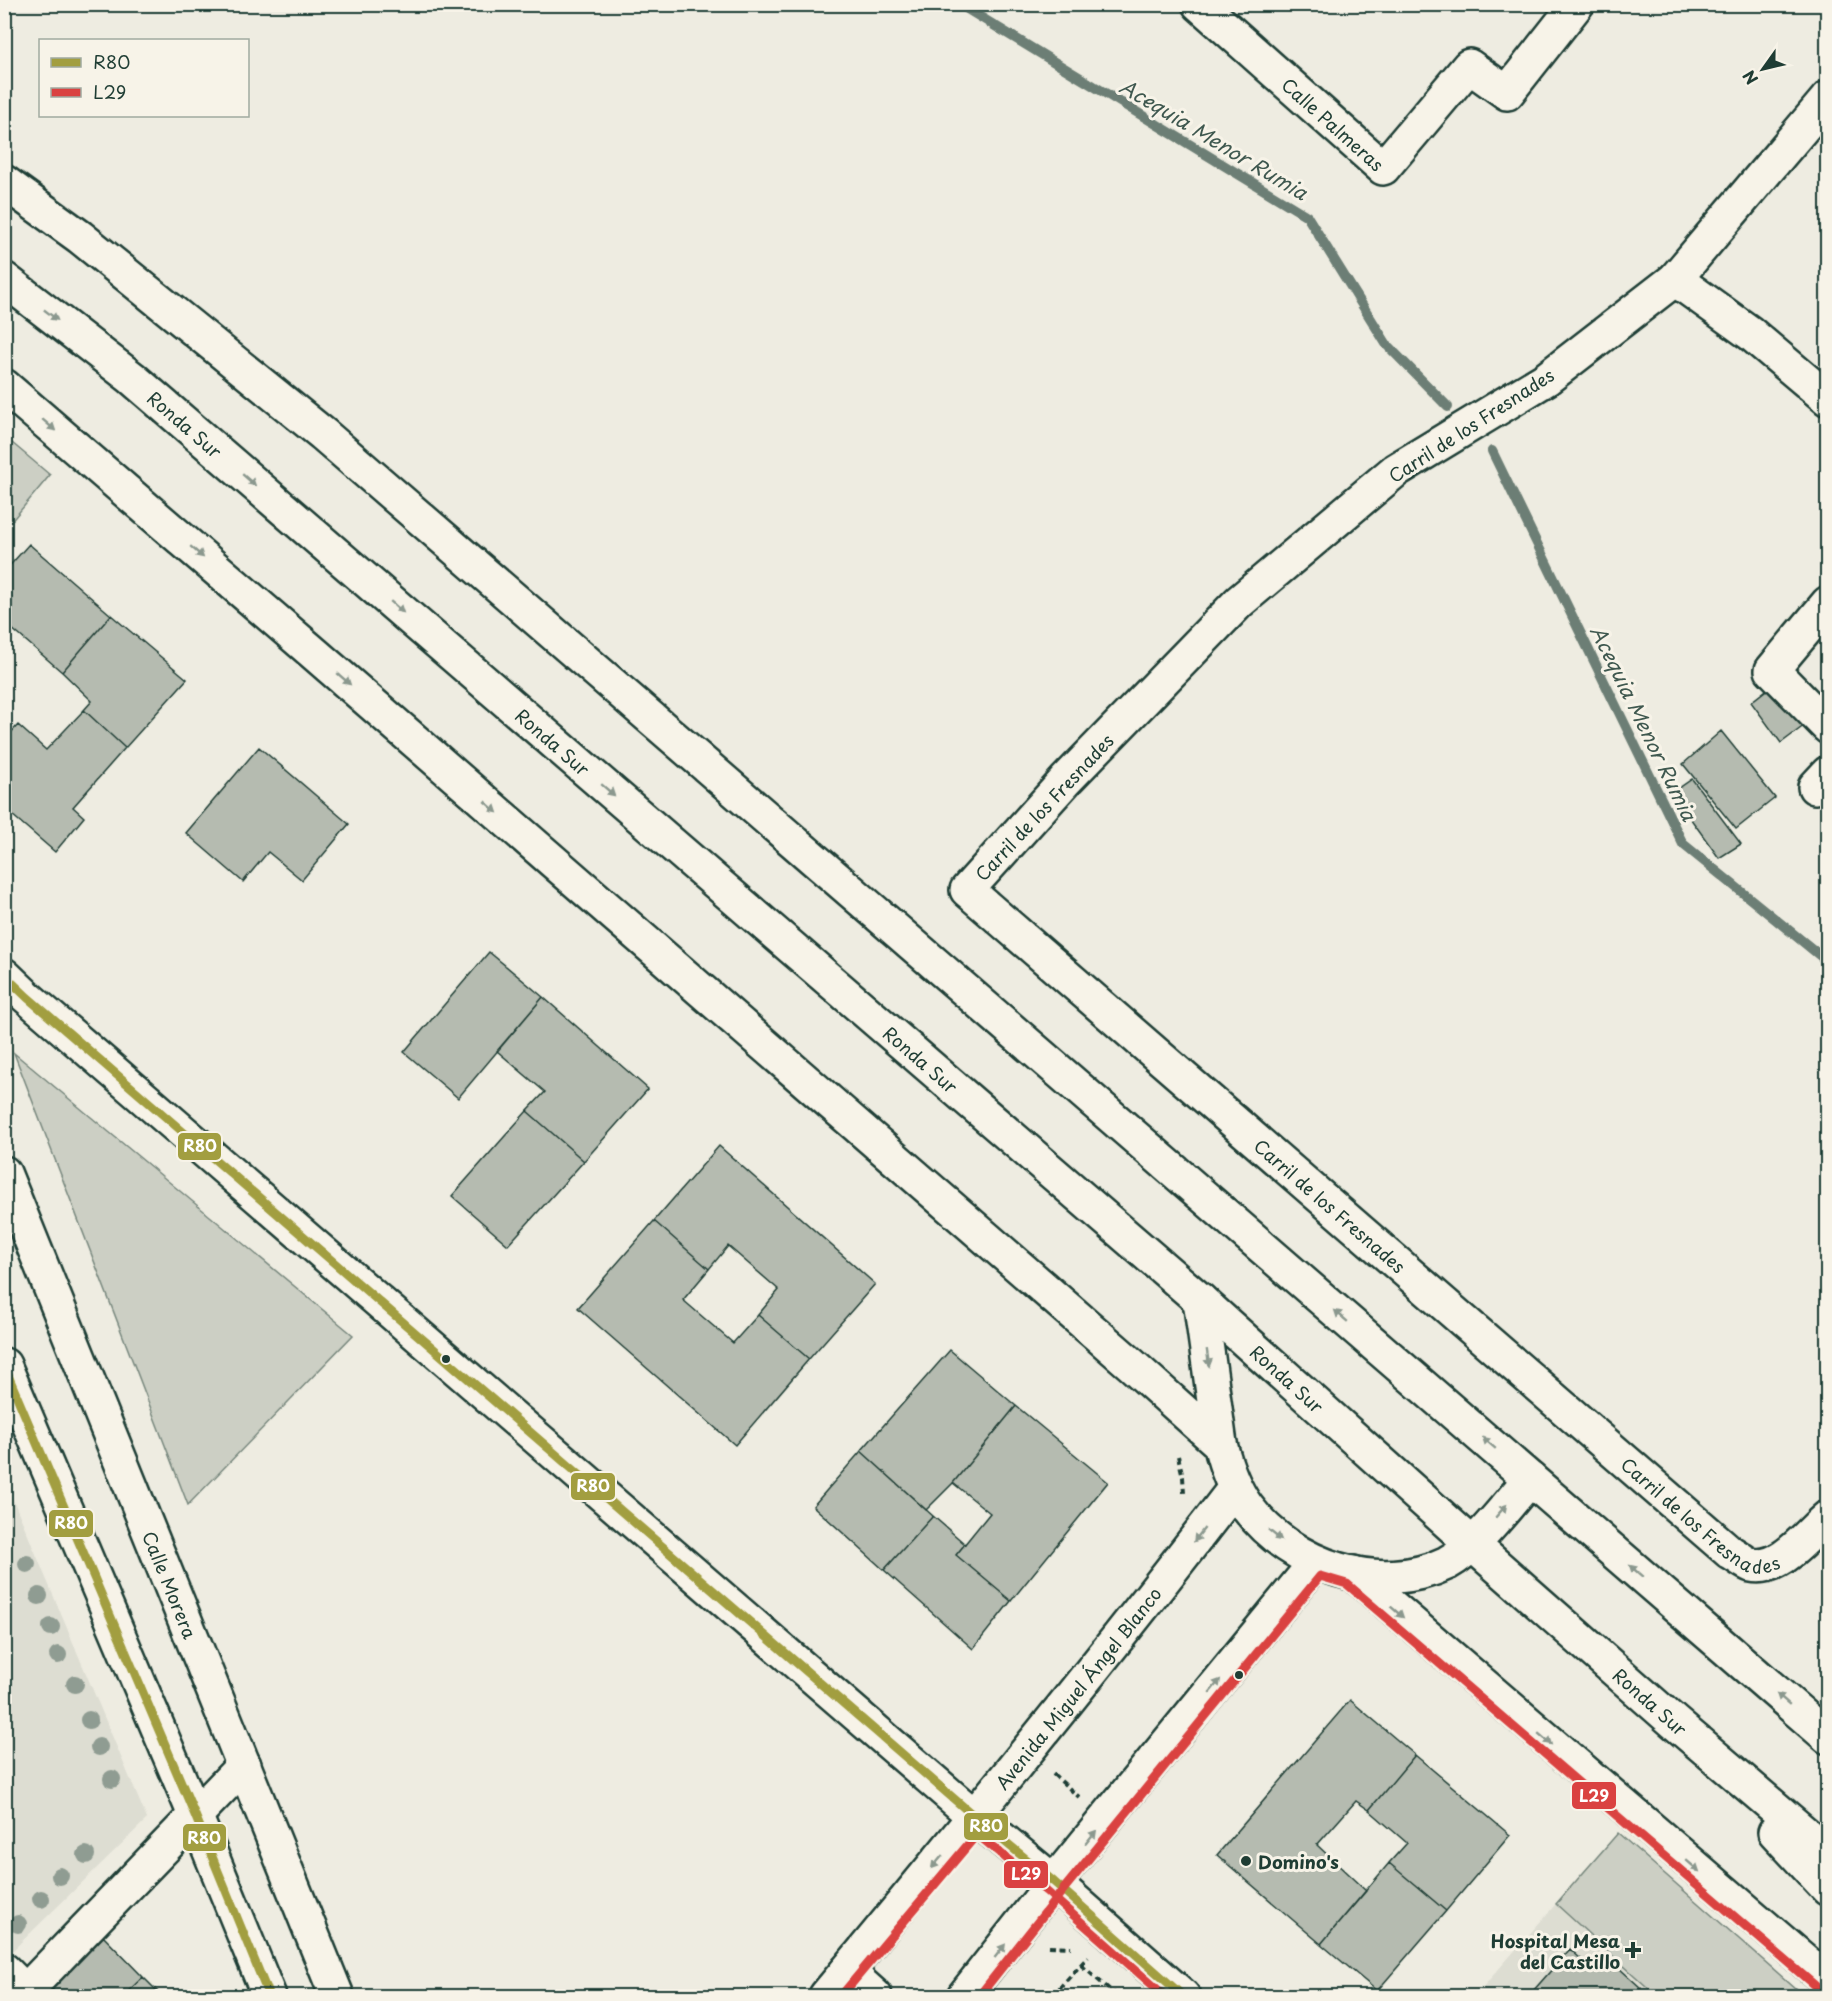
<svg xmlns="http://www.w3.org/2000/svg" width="1832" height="2001" font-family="'Playpen Sans',sans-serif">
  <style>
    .built { fill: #ddddd2 }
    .green { fill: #cccfc4; stroke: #76867c; stroke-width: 1.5 }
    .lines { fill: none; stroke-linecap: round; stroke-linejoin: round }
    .stream { stroke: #6c7e74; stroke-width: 10 }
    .building { fill: #b5bbb0; stroke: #1f3d34; stroke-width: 1.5 }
    .street-casing { stroke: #1f3d34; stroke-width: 38 }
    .primary-casing { stroke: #1f3d34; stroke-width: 38 }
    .path { stroke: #1f3d34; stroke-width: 4; stroke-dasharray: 6 4.5; stroke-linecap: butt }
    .street { stroke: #f7f3e8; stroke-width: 33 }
    .primary { stroke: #f7f3e8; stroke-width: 33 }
    .bus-1-casing { stroke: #f7f3e8; stroke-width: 14 }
    .bus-2-casing { stroke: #f7f3e8; stroke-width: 14 }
    .bus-1 { stroke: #a29e40; stroke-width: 9 }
    .bus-2 { stroke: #da4241; stroke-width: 9 }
    .tree { fill: #8f9c92 }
    .oneway { fill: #8b988e }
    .bus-dot { fill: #1f3d34; stroke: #f7f3e8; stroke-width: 2 }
    .labels { text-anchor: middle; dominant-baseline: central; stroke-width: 6; stroke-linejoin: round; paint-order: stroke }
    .street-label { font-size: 18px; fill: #1f3d34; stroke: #f7f3e8 }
    .poi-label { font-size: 18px; font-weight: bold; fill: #1f3d34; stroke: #f7f3e8; text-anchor: start }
    .water-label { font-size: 20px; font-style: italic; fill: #3f584f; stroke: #f7f3e8 }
    .line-badge { stroke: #f7f3e8; stroke-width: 2 }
    .badge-label { font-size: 16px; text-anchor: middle; font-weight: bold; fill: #fff }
  </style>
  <rect width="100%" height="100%" fill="#eeece1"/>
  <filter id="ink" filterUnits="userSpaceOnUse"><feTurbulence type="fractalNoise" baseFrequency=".0167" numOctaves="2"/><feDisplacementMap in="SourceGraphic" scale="12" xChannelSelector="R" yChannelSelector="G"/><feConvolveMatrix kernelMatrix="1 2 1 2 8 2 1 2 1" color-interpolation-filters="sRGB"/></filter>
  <g filter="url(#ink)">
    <path class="built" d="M 4,1478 L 147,1819 L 10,1953 L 4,1947 Z
      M 1618,1833 L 1804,1996 L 1475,1996 Z"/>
    <path class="green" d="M 5,437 L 50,475 L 5,529 Z
      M 14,1053 L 353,1335 L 188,1505 Z
      M 1618,1833 L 1804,1996 L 1657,1996 L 1556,1904 Z"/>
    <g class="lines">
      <path class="stream" d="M 959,4 L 1307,216 L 1387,345 L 1448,407
        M 1492,451 L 1683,844 L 1828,962"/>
    </g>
    <path class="building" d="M 29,544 L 111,615 L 62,672 L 4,622 L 4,572 Z
      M 111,615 L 187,679 L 125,748 L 84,710 L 92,701 L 62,672 Z
      M 1774,684 L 1809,722 L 1781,743 L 1751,702 Z
      M 84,710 L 125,748 L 73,807 L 84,817 L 55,852 L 4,808 L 4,740 L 18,725 L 46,750 Z
      M 1721,731 L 1775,798 L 1736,829 L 1683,764 Z
      M 259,747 L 349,824 L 302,880 L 268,852 L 243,882 L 186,833 Z
      M 1692,779 L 1741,844 L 1719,858 L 1672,793 Z
      M 489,952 L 543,997 L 458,1098 L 404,1052 Z
      M 543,997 L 648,1089 L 584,1161 L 527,1111 L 545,1092 L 497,1051 Z
      M 527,1111 L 584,1161 L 508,1245 L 452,1196 Z
      M 719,1146 L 875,1284 L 809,1359 L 758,1315 L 779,1290 L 728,1246 L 709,1269 L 654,1221 Z
      M 654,1221 L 709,1269 L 683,1300 L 733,1343 L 758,1315 L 809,1359 L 735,1445 L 578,1308 Z
      M 950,1350 L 1016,1406 L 953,1483 L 926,1510 L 861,1451 Z
      M 1016,1406 L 1108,1482 L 1011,1601 L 956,1555 L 990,1513 L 953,1483 Z
      M 861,1451 L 933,1516 L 884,1570 L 813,1506 Z
      M 933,1516 L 965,1544 L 956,1555 L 1011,1601 L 973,1649 L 884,1570 Z
      M 1350,1700 L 1415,1755 L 1369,1810 L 1356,1801 L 1317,1845 L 1366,1891 L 1321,1944 L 1217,1855 Z
      M 1415,1755 L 1510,1835 L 1446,1911 L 1389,1863 L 1407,1843 L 1369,1810 Z
      M 1389,1863 L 1446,1911 L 1377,1991 L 1321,1944 Z
      M 100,1933 L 143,1977 L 123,1996 L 58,1996 L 48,1985 Z
      M 1570,1949 L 1595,1972 L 1608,1958 L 1641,1988 L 1633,1996 L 1539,1996 L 1533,1991 Z
      M 143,1977 L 162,1996 L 123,1996 Z"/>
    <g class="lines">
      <g class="street-casing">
        <g id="street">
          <path id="s1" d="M 1199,4 L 1383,168 L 1469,66 L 1507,93 L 1577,4"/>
          <path id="s2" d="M 1828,98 L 1675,279 L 1546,379 L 1396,470 L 1239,602 L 1066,780 L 967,890 L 1731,1553 C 1737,1556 1745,1563 1751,1565 C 1781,1572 1807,1534 1828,1517"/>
          <path d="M 1675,279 L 1750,333 L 1828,399"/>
          <path d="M 4,386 L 316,655 L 1132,1365 L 1220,1444"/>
          <path d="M 1828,603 L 1772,670 L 1828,727"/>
          <path d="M 1815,787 L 1828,773"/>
          <path d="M 4,975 L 27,997 L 975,1817 L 1054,1882 L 1183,1996"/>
          <path id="s3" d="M 4,1173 L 337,1996"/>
          <path d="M 4,1365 L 195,1815 L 269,1996"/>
          <path d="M 1353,1573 L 1828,1981"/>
          <path d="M 4,1970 L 26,1992"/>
          <path d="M 847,1971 L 875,1996"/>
          <path d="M 21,1996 L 244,1765"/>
          <path id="s4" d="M 826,1996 C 965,1829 1102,1661 1235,1488"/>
          <path d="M 964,1996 L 1054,1882 L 1316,1562"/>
        </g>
      </g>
      <g class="primary-casing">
        <g id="primary">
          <path d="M 4,182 L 80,237 L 323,434 L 1828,1737"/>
          <path id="s5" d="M 4,279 L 132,378 L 1200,1300 L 1472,1544 L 1674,1722 L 1828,1853"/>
          <path d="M 1200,1300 L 1220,1444 C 1226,1467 1233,1488 1247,1507 C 1291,1566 1379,1596 1447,1563 C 1476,1548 1508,1504 1530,1479"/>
          <path d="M 1775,1832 L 1828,1889"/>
        </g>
      </g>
      <path class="path" d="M 1178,1456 L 1183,1477 L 1184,1493
        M 1053,1774 L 1079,1797
        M 1049,1946 L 1071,1947
        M 1081,1965 L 1117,1996
        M 1052,1996 L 1088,1957"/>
      <use href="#street" class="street"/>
      <use href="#primary" class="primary"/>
      <g class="bus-1-casing">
        <path id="bus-1" d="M 4,975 L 27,997 L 975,1817 L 1054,1882 L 1183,1996
          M 4,1366 L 195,1815 L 269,1996"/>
      </g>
      <g class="bus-2-casing">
        <path id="bus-2" d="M 841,1996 L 977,1834 L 1046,1891 L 1165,1996
          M 979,1996 L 1063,1890 L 1320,1576 L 1347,1584 L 1820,1990"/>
      </g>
      <use href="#bus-1" class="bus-1"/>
      <use href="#bus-2" class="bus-2"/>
    </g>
    <g class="tree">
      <circle cx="27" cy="1564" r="9"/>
      <circle cx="39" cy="1596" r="9"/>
      <circle cx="51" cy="1627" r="9"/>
      <circle cx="58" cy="1655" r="9"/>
      <circle cx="75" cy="1684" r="9"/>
      <circle cx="89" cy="1720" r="9"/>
      <circle cx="99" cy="1747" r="9"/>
      <circle cx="112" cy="1779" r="9"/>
      <circle cx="86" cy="1855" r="9"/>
      <circle cx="60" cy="1876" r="9"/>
      <circle cx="41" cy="1899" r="9"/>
      <circle cx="18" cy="1924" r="9"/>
    </g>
    <defs><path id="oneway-solid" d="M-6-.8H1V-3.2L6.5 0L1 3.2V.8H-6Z" transform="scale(1.5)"/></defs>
    <g class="oneway">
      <use href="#oneway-solid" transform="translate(51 315) rotate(38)"/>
      <use href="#oneway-solid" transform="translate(49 425) rotate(41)"/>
      <use href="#oneway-solid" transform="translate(249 480) rotate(41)"/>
      <use href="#oneway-solid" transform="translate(197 552) rotate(41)"/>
      <use href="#oneway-solid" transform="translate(397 607) rotate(41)"/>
      <use href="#oneway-solid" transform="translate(344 679) rotate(41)"/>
      <use href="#oneway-solid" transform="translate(608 790) rotate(41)"/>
      <use href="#oneway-solid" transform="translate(491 807) rotate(41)"/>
      <use href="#oneway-solid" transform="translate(1341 1316) rotate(-139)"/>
      <use href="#oneway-solid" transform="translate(1208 1358) rotate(82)"/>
      <use href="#oneway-solid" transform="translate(1489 1443) rotate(-139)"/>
      <use href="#oneway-solid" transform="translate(1501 1511) rotate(-49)"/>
      <use href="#oneway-solid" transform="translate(1199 1535) rotate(128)"/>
      <use href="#oneway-solid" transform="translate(1275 1535) rotate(39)"/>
      <use href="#oneway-solid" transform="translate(1636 1571) rotate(-139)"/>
      <use href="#oneway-solid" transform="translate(1397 1612) rotate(41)"/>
      <use href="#oneway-solid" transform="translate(1215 1686) rotate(-51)"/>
      <use href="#oneway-solid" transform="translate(1783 1699) rotate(-139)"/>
      <use href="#oneway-solid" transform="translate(1545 1739) rotate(41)"/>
      <use href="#oneway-solid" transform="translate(1091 1837) rotate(-51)"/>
      <use href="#oneway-solid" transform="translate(937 1862) rotate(130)"/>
      <use href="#oneway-solid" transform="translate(1693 1866) rotate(41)"/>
      <use href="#oneway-solid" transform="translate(1000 1951) rotate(-52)"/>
    </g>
  </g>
  <g class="bus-dot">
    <circle cx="446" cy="1359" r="5"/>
    <circle cx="1239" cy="1675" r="5"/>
    <circle cx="1246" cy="1861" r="6"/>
    <path d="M1630 1941h6v6h6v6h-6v6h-6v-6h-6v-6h6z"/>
  </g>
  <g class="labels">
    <g class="street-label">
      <text stroke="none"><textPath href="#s1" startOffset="180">Calle Palmeras</textPath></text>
      <text stroke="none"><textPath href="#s5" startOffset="232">Ronda Sur</textPath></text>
      <text transform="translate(1471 425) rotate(-33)">Carril de los Fresnades</text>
      <text stroke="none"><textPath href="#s5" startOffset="718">Ronda Sur</textPath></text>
      <text transform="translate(1044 807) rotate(-47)">Carril de los Fresnades</text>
      <text stroke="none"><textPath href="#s5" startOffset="1204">Ronda Sur</textPath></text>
      <text stroke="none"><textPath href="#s2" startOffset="1658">Carril de los Fresnades</textPath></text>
      <text stroke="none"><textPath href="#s5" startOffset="1690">Ronda Sur</textPath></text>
      <text stroke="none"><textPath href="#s2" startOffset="2144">Carril de los Fresnades</textPath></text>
      <text stroke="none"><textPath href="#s3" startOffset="444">Calle Morera</textPath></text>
      <text stroke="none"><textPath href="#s4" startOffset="398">Avenida Miguel Ángel Blanco</textPath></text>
      <text stroke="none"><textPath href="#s5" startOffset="2176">Ronda Sur</textPath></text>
    </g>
    <g class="poi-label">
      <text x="1258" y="1861">Domino's</text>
      <text x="1620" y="1940" text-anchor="end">Hospital Mesa<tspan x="1620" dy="21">del Castillo</tspan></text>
    </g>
    <g class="water-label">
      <text transform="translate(1214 139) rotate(31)">Acequia Menor Rumia</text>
      <text transform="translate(1644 723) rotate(64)">Acequia Menor Rumia</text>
    </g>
  </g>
  <g class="line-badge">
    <rect x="177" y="1132" width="45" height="29" rx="6" fill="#a29e40"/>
    <rect x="570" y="1472" width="46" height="29" rx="6" fill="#a29e40"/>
    <rect x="48" y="1509" width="46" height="29" rx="6" fill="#a29e40"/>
    <rect x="1571" y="1781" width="46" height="29" rx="6" fill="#da4241"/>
    <rect x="963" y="1812" width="46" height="29" rx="6" fill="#a29e40"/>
    <rect x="182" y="1823" width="45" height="29" rx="6" fill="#a29e40"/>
    <rect x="1003" y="1860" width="46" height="29" rx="6" fill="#da4241"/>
  </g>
  <g class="badge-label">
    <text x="200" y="1152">R80</text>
    <text x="593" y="1492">R80</text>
    <text x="71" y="1529">R80</text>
    <text x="1594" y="1802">L29</text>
    <text x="986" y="1832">R80</text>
    <text x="204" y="1844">R80</text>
    <text x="1026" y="1880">L29</text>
  </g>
  <rect width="1832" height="2001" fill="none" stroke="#f7f3e8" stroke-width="24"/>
  <rect x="12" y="12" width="1808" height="1977" fill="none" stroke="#1f3d34" stroke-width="2" filter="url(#ink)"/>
  <rect x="39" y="39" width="210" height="78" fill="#f7f3e8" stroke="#a1aaa0" stroke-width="1.5"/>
  <rect x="51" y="58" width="30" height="9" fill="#a29e40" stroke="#a1aaa0" stroke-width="1.5"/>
  <text x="93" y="69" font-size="18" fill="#1f3d34">R80</text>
  <rect x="51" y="88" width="30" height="9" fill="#da4241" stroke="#a1aaa0" stroke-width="1.5"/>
  <text x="93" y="99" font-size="18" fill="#1f3d34">L29</text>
  <g transform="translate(1763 69) rotate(236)" stroke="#f7f3e8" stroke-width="4.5" paint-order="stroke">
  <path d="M0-4.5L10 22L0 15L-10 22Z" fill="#1f3d34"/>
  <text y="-9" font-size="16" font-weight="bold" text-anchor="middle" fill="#1f3d34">N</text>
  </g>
</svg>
